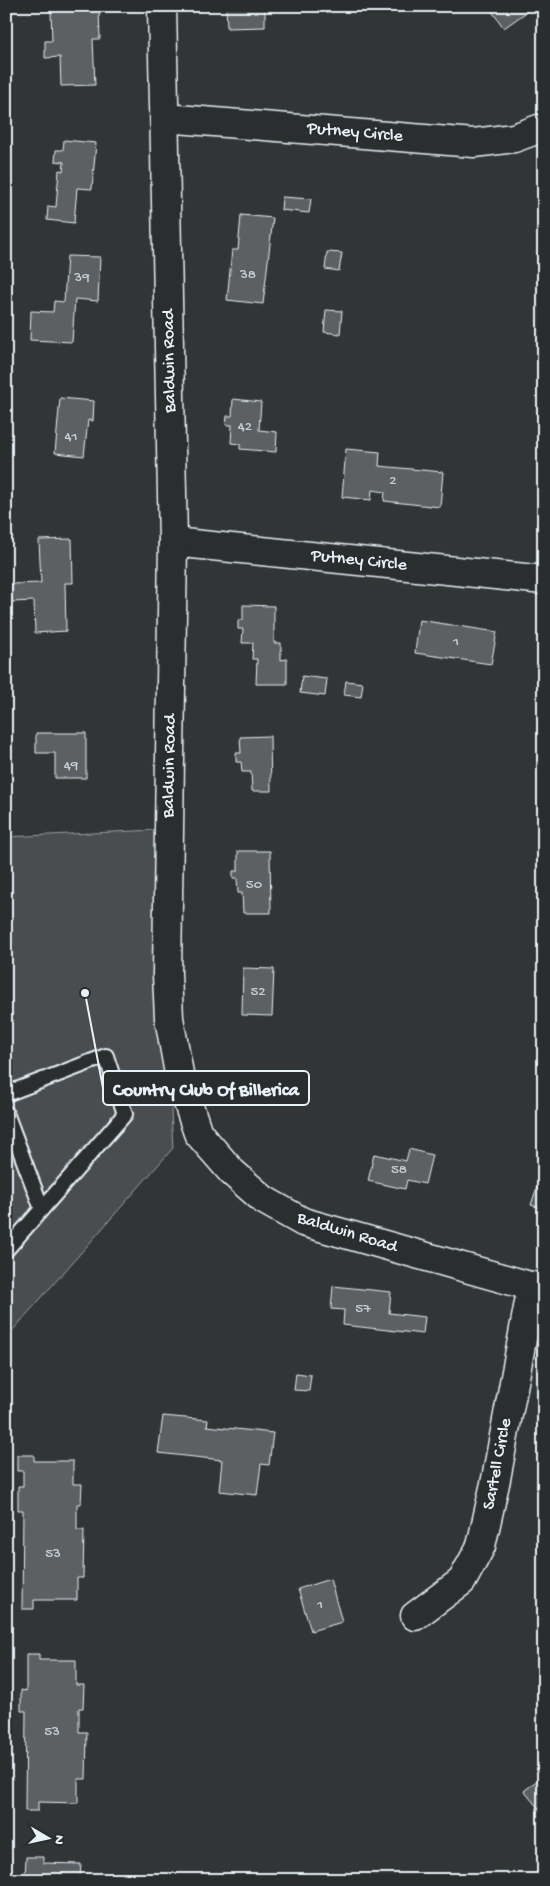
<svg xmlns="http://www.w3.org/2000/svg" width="550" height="1886" font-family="'Gochi Hand',sans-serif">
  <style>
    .green { fill: #494d4f; stroke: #989fa4 }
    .building { fill: #5c6063; stroke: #e8f1f8 }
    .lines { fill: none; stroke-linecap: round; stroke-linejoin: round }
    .lane-casing { stroke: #e8f1f8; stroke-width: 18 }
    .street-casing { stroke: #e8f1f8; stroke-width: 31 }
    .secondary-casing { stroke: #e8f1f8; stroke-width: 31 }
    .lane { stroke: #2a2d2e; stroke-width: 14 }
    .street { stroke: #2a2d2e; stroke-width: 28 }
    .secondary { stroke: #2a2d2e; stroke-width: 28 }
    .labels { text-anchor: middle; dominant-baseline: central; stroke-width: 4; stroke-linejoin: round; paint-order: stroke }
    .number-label { font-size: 15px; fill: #c5cdd3 }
    .street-label { font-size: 18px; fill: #e8f1f8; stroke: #2a2d2e }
    .leader { fill: none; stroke: #e8f1f8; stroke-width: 2 }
    .callout-dot { fill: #e8f1f8; stroke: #2a2d2e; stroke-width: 2 }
    .callout { fill: #2a2d2e; stroke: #e8f1f8; stroke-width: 2 }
    .callout-label { font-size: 19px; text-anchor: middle; font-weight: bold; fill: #e8f1f8 }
  </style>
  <rect width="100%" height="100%" fill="#323536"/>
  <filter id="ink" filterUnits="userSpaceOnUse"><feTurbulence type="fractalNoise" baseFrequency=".02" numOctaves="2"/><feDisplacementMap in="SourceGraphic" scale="10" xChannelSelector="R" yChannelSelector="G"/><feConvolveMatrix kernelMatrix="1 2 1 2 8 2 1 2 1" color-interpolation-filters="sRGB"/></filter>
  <g filter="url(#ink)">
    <path class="green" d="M 156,830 L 173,1148 L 6,1338 L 6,837 Z"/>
    <path class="building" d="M 226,6 L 265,6 L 265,27 L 227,28 Z
      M 488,6 L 535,6 L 504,28 Z
      M 99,9 L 100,39 L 93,39 L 95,85 L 61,86 L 60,57 L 45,58 L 45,41 L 52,41 L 51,11 Z
      M 64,140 L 96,143 L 92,189 L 77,188 L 74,223 L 47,220 L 48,206 L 56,207 L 59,170 L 63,171 L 64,162 L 55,161 L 56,150 L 63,150 Z
      M 282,197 L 311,199 L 309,213 L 281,210 Z
      M 241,215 L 273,218 L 263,304 L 227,300 L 232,250 L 238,250 Z
      M 327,252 L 342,253 L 339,271 L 325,269 Z
      M 67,256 L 100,257 L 98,301 L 75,299 L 72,342 L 30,340 L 31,311 L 53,312 L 54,301 L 64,302 Z
      M 326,310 L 342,311 L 340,334 L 324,332 Z
      M 60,398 L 94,401 L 93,421 L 88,420 L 84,456 L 55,453 Z
      M 233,399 L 261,402 L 259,430 L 277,432 L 276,452 L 240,449 L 240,444 L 231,443 L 232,425 L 226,425 L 227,416 L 232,416 Z
      M 346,449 L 380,452 L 379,466 L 443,472 L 440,507 L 384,501 L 385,492 L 372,490 L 371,500 L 342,497 Z
      M 72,539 L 73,583 L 65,583 L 66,631 L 35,633 L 34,601 L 12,602 L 12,584 L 41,583 L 39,540 Z
      M 243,605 L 274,606 L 274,643 L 281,643 L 281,660 L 287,659 L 287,684 L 256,684 L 257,659 L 252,659 L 253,643 L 242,643 L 243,629 L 238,629 L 238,620 L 243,620 Z
      M 419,620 L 497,632 L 491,664 L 415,653 Z
      M 302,676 L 327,679 L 325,696 L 300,693 Z
      M 346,681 L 363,683 L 361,697 L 344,695 Z
      M 36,733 L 86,733 L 86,778 L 55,778 L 55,753 L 36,753 Z
      M 270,736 L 271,791 L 252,791 L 251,772 L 242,772 L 241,762 L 236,762 L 236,753 L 241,753 L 240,737 Z
      M 238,851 L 270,851 L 271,913 L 243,913 L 242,893 L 238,893 L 237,878 L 233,878 L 233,871 L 238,871 Z
      M 243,968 L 274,969 L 272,1016 L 242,1015 Z
      M 409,1149 L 432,1155 L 425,1184 L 407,1180 L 405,1189 L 368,1181 L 374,1154 L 406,1161 Z
      M 537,1187 L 544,1189 L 544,1209 L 531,1205 Z
      M 333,1286 L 391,1292 L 389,1313 L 425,1317 L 423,1334 L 343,1325 L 344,1310 L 331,1309 Z
      M 296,1373 L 311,1375 L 309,1391 L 294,1390 Z
      M 163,1416 L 208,1420 L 207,1426 L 273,1433 L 269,1465 L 261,1464 L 257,1495 L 219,1491 L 222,1460 L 158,1453 Z
      M 17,1455 L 34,1455 L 34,1461 L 73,1461 L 73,1484 L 82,1484 L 81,1504 L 77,1504 L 77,1530 L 84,1530 L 83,1578 L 77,1578 L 77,1600 L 34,1600 L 34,1609 L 22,1609 L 23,1510 L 18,1510 L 18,1486 L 23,1486 L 23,1471 L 17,1471 Z
      M 330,1579 L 342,1622 L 311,1631 L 298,1589 Z
      M 26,1654 L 39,1654 L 39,1660 L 76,1660 L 76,1685 L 84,1685 L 83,1708 L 79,1708 L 79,1732 L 87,1732 L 86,1779 L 78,1779 L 78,1803 L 38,1802 L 38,1811 L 25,1811 L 26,1711 L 21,1711 L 21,1690 L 26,1691 Z
      M 544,1775 L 544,1815 L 524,1791 Z
      M 26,1857 L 43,1857 L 43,1863 L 81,1864 L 80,1880 L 25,1880 Z"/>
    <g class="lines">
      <g class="lane-casing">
        <path id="lane" d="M 6,1094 L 106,1056 L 125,1114 L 6,1250
          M 6,1113 L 42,1209"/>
      </g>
      <g class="street-casing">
        <path id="street" d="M 165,118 L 474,143 L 514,138 L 544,127
          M 173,542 L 544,580
          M 415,1616 L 462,1581 L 481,1546 L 496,1479 L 532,1286"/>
      </g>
      <g class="secondary-casing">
        <path id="secondary" d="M 162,6 L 173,542 L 167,974 L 169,1018 L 180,1079 L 198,1133 L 232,1172 L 264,1200 L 303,1222 L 544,1290"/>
      </g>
      <use href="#lane" class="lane"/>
      <use href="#street" class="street"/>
      <use href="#secondary" class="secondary"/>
    </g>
  </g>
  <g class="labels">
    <g class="number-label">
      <text x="248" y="275">38</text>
      <text x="82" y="278">39</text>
      <text x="245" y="427">42</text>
      <text x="71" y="437">41</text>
      <text x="393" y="481">2</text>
      <text x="456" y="642">1</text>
      <text x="71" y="766">49</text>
      <text x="254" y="885">50</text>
      <text x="258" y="992">52</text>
      <text x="399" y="1170">58</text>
      <text x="363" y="1309">57</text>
      <text x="53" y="1554">53</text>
      <text x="320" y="1605">1</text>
      <text x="52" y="1732">53</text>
    </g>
    <g class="street-label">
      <text transform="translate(355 133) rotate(5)">Putney Circle</text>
      <text transform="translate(170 361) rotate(-91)">Baldwin Road</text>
      <text transform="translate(359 561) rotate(6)">Putney Circle</text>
      <text transform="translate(170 766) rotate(-89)">Baldwin Road</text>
      <text transform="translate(347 1233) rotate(17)">Baldwin Road</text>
      <text transform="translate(498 1464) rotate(-79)">Sartell Circle</text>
    </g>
  </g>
  <path class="leader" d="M85 993L103 1088"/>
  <circle class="callout-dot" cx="85" cy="993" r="5"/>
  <rect class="callout" x="103" y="1071" width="206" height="34" rx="5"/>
  <g class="callout-label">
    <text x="206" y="1095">Country Club Of Billerica</text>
  </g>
  <rect width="550" height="1886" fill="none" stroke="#2a2d2e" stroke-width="25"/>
  <rect x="12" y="12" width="525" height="1861" fill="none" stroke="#e8f1f8" stroke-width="2" filter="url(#ink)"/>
  <g transform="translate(48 1838) rotate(99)" stroke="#2a2d2e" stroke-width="4" paint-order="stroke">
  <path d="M0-4L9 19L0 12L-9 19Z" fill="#e8f1f8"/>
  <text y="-8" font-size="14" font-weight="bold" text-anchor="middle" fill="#e8f1f8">N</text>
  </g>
</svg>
